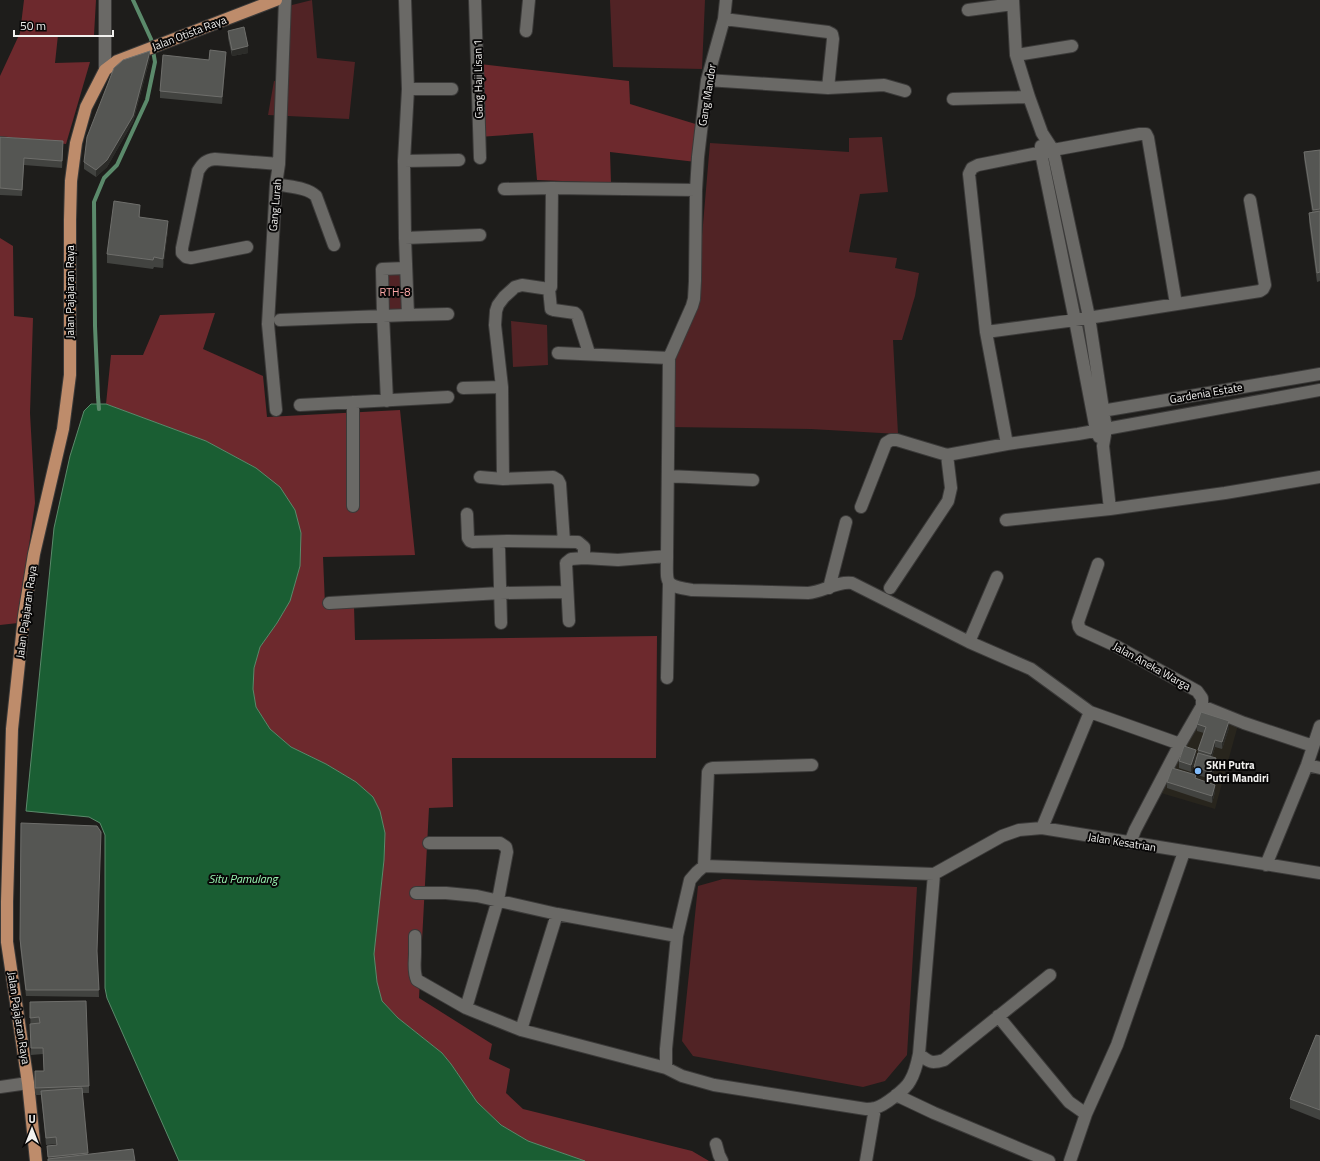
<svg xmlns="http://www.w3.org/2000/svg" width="1320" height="1161" font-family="'Titillium Web',sans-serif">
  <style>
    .built { fill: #28251d }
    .green { fill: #512325 }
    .forest { fill: #6d292d }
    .water { fill: #1a5e33; stroke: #5b8a6b }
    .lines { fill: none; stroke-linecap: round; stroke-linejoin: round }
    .stream { stroke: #5b8a6b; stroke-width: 4 }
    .minor-casing { stroke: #3b3a39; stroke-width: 14 }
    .major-casing { stroke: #3b3a39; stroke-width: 14 }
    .minor { stroke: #6a6966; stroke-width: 12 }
    .major { stroke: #be8c6b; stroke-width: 12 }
    .wall { fill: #424340 }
    .shaded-wall { fill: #2c2c29 }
    .building { fill: #555653; stroke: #6e6e6b }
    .poi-dot { fill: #82bcfa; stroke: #080707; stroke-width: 1.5 }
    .labels { text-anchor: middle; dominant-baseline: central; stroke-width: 4; stroke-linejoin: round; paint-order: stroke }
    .street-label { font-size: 11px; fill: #f2f1ef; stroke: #080707 }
    .park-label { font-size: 11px; fill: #fda7a7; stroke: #080707 }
    .poi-label { font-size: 11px; font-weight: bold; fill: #f2f1ef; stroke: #080707; text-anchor: start }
    .water-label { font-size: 12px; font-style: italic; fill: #9bf7b4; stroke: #080707 }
  </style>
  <rect width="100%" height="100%" fill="#1e1d1b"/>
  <path class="built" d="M 1203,711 L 1238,725 L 1215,809 L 1161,793 Z"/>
  <path class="green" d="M 312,0 L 317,58 L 355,62 L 349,119 L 268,115 L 274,81 L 286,83 L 288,6 Z
    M 610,0 L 705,0 L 702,69 L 613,67 Z
    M 882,137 L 888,192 L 860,194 L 849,252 L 897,258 L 895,268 L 919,273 L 915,296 L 902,340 L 893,340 L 898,434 L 811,429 L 668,427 L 672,358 L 697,294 L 710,143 L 849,152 L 849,138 Z
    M 406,268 L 408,315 L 383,315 L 382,269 Z
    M 511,321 L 547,325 L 548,365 L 513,367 Z
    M 723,879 L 917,887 L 907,1055 L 885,1081 L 863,1087 L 693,1056 L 682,1041 L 698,886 Z"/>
  <path class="forest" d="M 24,0 L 96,0 L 94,35 L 58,35 L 55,63 L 90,62 L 66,144 L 0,136 L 0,76 L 20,33 Z
    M 480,64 L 629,81 L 630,104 L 702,126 L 696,162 L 610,152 L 611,183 L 537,180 L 533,133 L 479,137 Z
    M 0,238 L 13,246 L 14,316 L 33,318 L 30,413 L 35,503 L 18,623 L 0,625 Z
    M 215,313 L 203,349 L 263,376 L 267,417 L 400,410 L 415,555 L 323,557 L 325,605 L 354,606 L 355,640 L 657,636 L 656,758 L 452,758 L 453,807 L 429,808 L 419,998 L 492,1044 L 489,1059 L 510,1069 L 506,1093 L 523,1109 L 692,1151 L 709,1161 L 585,1161 L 528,1141 L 501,1125 L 477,1102 L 451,1064 L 442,1053 L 398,1018 L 382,1001 L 377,982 L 374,954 L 384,860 L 385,833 L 380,811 L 373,797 L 356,782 L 326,764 L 291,747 L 270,729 L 256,707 L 253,689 L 254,668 L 260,647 L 277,623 L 290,601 L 300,566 L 256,468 L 206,441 L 106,404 L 111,355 L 143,355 L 160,315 Z"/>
  <path class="water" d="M 91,404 L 106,404 L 206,441 L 256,468 L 280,487 L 295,510 L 301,533 L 300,566 L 290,601 L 277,623 L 260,647 L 254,668 L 253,689 L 256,707 L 270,729 L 291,747 L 326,764 L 356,782 L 373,797 L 380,811 L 385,833 L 384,860 L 374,954 L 377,982 L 382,1001 L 398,1018 L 442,1053 L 451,1064 L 477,1102 L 501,1125 L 528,1141 L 585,1161 L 179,1161 L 107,998 L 105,988 L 105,835 L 100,823 L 89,817 L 26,811 L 54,528 L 70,456 L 84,411 Z"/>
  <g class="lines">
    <path class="stream" d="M 99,409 L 98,397 L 95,326 L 94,202 L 104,178 L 117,165 L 147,100 L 155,62 L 151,39 L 133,0"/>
    <g class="minor-casing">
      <path id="minor" d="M 105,0 L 105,70
        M 405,0 L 408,89 L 404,161 L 405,238 L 408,315 L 448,314
        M 475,0 L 480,158
        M 726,0 L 724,19 L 707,80 L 698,157 L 696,190 L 695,281 L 694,299 L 692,306 L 669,358 L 667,556 C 667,584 663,585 692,590 L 808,593 C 823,592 837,581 852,583 L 969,642 L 1031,669 L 1090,712 L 1180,744
        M 1013,0 L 1016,55 L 1029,97 L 1042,133 L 1053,150 L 1089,317 L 1106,429 L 1103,446 L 1110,509
        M 968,10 L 1013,4
        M 724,19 L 828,32 L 832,34 L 833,39 L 828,88
        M 526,31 L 529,0
        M 1016,55 L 1072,46
        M 707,80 L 828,88 L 884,85 L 905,91
        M 408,89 L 452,89
        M 953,99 L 1029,97
        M 1041,146 L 1041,153 L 1075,320 L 1096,430 L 1099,437
        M 404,161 L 459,160
        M 276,184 C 289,187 307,187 316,196 L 334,245
        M 504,189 L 552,188 L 696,190
        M 405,238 L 480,235
        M 247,247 L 191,258 L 186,257 L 182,253 L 182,248 L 198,171 C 203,163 206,160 215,159 L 279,164
        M 549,289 L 551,309 L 554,310 L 575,313 L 577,315 L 589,353
        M 280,320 L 408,315
        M 986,332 L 1075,320 L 1260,291 L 1263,289 L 1265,285 L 1250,200
        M 558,353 L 669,358
        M 463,388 L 502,387
        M 387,401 L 383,315 L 382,269 L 406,268
        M 353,402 L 353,506
        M 300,405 L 448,397
        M 276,410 L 268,324 L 276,184 L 279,164 L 285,0
        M 1096,412 L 1320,374
        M 1007,444 L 986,332 L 969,174 L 972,168 L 978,165 L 1053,150 L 1140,134 L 1146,134 L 1148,138 L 1176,304
        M 668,476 L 753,480
        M 480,477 L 503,479 L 502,387 L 495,325 L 496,311 L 498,305 L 504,297 L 515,287 L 522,285 L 549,289 L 551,287 L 552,188
        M 503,479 L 553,477 L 558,480 L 560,484 L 564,542
        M 861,507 L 886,443 L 891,440 L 897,440 L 947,455
        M 467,514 L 468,538 L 470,541 L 473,542 L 507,541 L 578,542 L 584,547 L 584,558 L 618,560 L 667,556
        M 1006,520 L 1110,509 L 1225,493 L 1320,477
        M 499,549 L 501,623
        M 1098,564 L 1078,622 L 1079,627 L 1081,630 L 1116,646 L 1197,691 L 1202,698 L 1202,706 L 1180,744 L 1135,830 L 1130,843
        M 829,588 L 846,522
        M 890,588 L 948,501 L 951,488 L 947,455 L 1007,444 L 1078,434 L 1320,390
        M 329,603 L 500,593 L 567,592
        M 569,621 L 566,563 L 571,559 L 584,558
        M 969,642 L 997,577
        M 667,678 L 669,583
        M 1202,706 L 1244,723 L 1313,746
        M 1307,765 L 1320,768
        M 1042,828 L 1090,712
        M 429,843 L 500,843 L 506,847 L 507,852 L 498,900 L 466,1008
        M 1266,865 L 1307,765 L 1320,726
        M 704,866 L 934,874 L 919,1054 C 917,1064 915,1073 910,1081 C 906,1089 884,1106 875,1108 C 872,1109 869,1109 866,1109 L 714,1085 L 682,1076 L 666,1068 L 666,1049 L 677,936 L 690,880 L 697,872 Z
        M 704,866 L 708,772 L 710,769 L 713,768 L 812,765
        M 934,874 L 1002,836 L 1019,830 L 1042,828 L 1320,873
        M 416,893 L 446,893 L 477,896 L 557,914 L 677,936
        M 415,936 C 415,942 415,948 415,953 C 415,963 413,971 417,980 L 466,1008 L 521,1030 L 666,1068
        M 998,1016 L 1069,1102 L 1086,1114
        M 521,1030 L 557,914
        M 919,1054 C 929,1062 931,1064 944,1060 L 1050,975
        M 0,1087 L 28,1083
        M 896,1095 L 934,1113 L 1049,1161
        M 716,1144 L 719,1155 L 722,1161
        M 866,1161 L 875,1108
        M 1070,1161 L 1086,1114 L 1117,1045 L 1184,852"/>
    </g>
    <g class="major-casing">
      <path id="major" d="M 36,1161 L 28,1083 L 7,942 L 7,902 L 12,729 L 24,616 L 34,554 L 63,429 L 70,375 L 70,220 L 71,181 L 76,143 L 86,107 L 105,70 L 117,61 L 276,0"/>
    </g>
    <use href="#minor" class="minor"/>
    <use href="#major" class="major"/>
  </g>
  <path class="wall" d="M 228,31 L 248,53 L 232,56 L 228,38 Z
    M 150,58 L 133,122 L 107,167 L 96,177 L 84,169 L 84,162 Z
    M 226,58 L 222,104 L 160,98 L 160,91 L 209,60 Z
    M 0,137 L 63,148 L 62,168 L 24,165 L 22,196 L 0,195 Z
    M 1320,150 L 1320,281 L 1317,282 L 1309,222 L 1309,213 L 1312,212 L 1304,159 L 1304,152 Z
    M 140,214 L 140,217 L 168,230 L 163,268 L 154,267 L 153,269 L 107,263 L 107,254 Z
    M 1197,724 L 1229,728 L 1222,749 L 1215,747 L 1212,757 L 1216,765 L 1211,779 L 1194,774 L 1194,767 L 1198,753 L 1198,750 L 1204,733 L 1197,731 Z
    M 1196,757 L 1191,772 L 1179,768 L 1179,761 Z
    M 1196,778 L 1215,792 L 1212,803 L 1167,788 L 1167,782 Z
    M 21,823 L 97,954 L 99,997 L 26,996 L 20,946 Z
    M 30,1002 L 89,1086 L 89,1093 L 82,1093 L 88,1154 L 135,1161 L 48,1161 L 47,1146 L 57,1145 L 56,1144 L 46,1145 L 41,1095 L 35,1095 L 35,1071 L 44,1071 L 43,1054 L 31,1055 Z
    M 1320,1036 L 1320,1120 L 1290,1108 L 1290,1099 Z"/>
  <path class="shaded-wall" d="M 248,46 L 248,53 L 232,56 L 232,50 Z
    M 150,51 L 150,58 L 133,122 L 107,167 L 96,177 L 96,170 Z
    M 226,52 L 226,58 L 222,104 L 222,97 Z
    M 140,205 L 140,214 L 139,226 L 139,217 Z
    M 168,221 L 168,230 L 163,268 L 163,259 Z
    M 1229,721 L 1229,728 L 1222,749 L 1222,742 Z
    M 1215,740 L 1215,747 L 1211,760 L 1211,754 Z
    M 1196,750 L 1196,757 L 1191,772 L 1191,765 Z
    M 1216,758 L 1216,765 L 1211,779 L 1211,772 Z
    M 1215,785 L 1215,792 L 1212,803 L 1212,796 Z"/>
  <path class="building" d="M 244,27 L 248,46 L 232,50 L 228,31 Z
    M 210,50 L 226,52 L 222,97 L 160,91 L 163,55 L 209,60 Z
    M 150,51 L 133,116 L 107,160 L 96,170 L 84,162 L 87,137 L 114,68 L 123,60 Z
    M 0,137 L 63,141 L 62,161 L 24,158 L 22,190 L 0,188 Z
    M 1320,150 L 1320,209 L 1313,210 L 1304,152 Z
    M 114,201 L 140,205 L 139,217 L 168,221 L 163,259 L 154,257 L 153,260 L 107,254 Z
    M 1320,211 L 1320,272 L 1317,273 L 1309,213 Z
    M 1201,712 L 1229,721 L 1222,742 L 1215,740 L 1211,754 L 1198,750 L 1206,727 L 1197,724 Z
    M 1184,746 L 1196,750 L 1191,765 L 1179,761 Z
    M 1198,753 L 1216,758 L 1211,772 L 1194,767 Z
    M 1172,768 L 1196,775 L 1195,778 L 1215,785 L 1212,796 L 1167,782 Z
    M 21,823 L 97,826 L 101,832 L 97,951 L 99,990 L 26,990 L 20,939 Z
    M 86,1001 L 89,1086 L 35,1088 L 35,1071 L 44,1071 L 43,1048 L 31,1048 L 30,1024 L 40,1023 L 39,1017 L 30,1018 L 30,1002 Z
    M 1316,1035 L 1320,1036 L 1320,1110 L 1290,1099 Z
    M 82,1088 L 88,1153 L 48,1157 L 47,1146 L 57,1145 L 56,1137 L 46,1138 L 41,1091 Z
    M 133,1149 L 135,1161 L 48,1161 L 48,1159 Z"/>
  <circle class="poi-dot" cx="1198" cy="771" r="4"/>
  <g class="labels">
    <g class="street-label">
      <text transform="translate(189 33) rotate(-21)">Jalan Otista Raya</text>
      <text transform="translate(478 79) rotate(-91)">Gang Haji Lisan 1</text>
      <text transform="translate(707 95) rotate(-81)">Gang Mandor</text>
      <text transform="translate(275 205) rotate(-85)">Gang Lurah</text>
      <text transform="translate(70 292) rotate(-90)">Jalan Pajajaran Raya</text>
      <text transform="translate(1206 393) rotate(-10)">Gardenia Estate</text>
      <text transform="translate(26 612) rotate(-82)">Jalan Pajajaran Raya</text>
      <text transform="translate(1152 666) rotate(29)">Jalan Aneka Warga</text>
      <text transform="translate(1122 842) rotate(9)">Jalan Kesatrian</text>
      <text transform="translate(19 1018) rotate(81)">Jalan Pajajaran Raya</text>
    </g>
    <g class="park-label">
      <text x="395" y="292">RTH-8</text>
    </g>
    <g class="poi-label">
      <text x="1206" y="765">SKH Putra<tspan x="1206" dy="13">Putri Mandiri</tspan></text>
    </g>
    <g class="water-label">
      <text x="243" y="878">Situ Pamulang</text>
    </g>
  </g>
  <g transform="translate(32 1129)" stroke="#080707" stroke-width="3" paint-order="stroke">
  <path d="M0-3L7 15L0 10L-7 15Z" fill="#f2f1ef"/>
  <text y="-6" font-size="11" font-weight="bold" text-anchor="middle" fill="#f2f1ef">U</text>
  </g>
  <path d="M14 30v6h99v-6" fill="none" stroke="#f2f1ef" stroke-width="2"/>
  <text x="20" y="30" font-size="12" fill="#f2f1ef" stroke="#080707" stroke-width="3" paint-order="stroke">50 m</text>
</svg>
